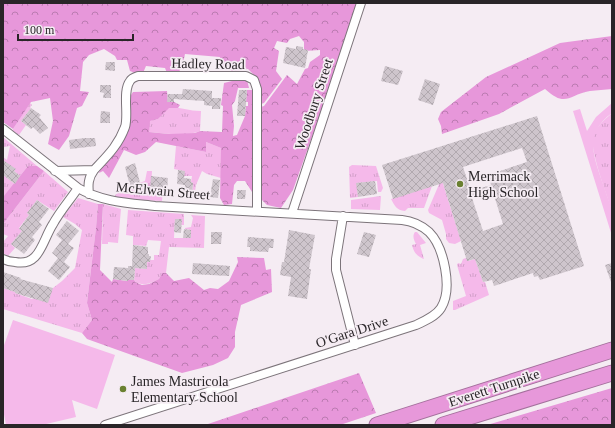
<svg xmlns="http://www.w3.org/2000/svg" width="615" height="428" font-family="'Times New Roman',serif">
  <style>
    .grass { fill: url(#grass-tufts) }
    .forest { fill: url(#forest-crowns) }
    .park { fill: #f5b9ea }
    .building { fill: url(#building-cross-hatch); fill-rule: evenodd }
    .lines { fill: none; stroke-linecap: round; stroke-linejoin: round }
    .minor-casing { stroke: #7c747a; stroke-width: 10 }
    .motorway-casing { stroke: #a4709c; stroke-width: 17 }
    .minor { stroke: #fff; stroke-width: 8 }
    .motorway { stroke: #e798da; stroke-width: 15 }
    .poi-dot { fill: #6a8031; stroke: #f5ecf3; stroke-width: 1.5 }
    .labels { text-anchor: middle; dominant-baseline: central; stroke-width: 3.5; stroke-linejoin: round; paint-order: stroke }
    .street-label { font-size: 14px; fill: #292528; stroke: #f5ecf3 }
    .poi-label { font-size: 14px; fill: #292528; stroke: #f5ecf3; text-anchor: start }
  </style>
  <defs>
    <pattern id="grass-tufts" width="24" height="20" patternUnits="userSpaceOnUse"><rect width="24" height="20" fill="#f5b9ea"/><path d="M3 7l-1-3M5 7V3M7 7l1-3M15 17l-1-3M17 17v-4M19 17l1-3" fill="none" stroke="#d29fc9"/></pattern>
    <pattern id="forest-crowns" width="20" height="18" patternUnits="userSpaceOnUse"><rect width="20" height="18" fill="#e797da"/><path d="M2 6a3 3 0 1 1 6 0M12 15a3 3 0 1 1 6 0" fill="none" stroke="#bb7bb1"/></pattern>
    <pattern id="building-cross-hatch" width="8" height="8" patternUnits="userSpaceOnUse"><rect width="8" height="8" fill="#cec5cc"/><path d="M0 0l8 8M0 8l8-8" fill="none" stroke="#b1a9af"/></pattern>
  </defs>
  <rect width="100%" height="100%" fill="#f5ecf3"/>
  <path class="grass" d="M 30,103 L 32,105 L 30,107 L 31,108 L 21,121 L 26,125 L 19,135 L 13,131 L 13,129 Z
    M 169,107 C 179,107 190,111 201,111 L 200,131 C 187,137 162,133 149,132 L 149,121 L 158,119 Z
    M 612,113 L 612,211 C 607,195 590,152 593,137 C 596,127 604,120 612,113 Z
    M 3,137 L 37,166 L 28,166 L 20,176 L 14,171 L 15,169 L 3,161 L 3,157 L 7,160 L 10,146 L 3,147 Z
    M 206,142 L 221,148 L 221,178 L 207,174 L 202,171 L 196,185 L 194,198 L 192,197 L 193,183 L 191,182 L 192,176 L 184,176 L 184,171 L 174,169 L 176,146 L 206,152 Z
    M 352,165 L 376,166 L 383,188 L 381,192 L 378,192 L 377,181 L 357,183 L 358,197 L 350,198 L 349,167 Z
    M 44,171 L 68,192 L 54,211 L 37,200 L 27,213 L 29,215 L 19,228 L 22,231 L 11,244 L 15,248 L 8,256 L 3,253 L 3,242 L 8,236 L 3,234 L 3,224 Z
    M 147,171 L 152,171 L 151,189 L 163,190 L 162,201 L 135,200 L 116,197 L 115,195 L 130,186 L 145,181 Z
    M 440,174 L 461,241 L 455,244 L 449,243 L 446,239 L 446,234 L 442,220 L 429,213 L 428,210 L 440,182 Z
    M 3,175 L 15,184 L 3,197 L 3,191 L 4,190 L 3,188 Z
    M 432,186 L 424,208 L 408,208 L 405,211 C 396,210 395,206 391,199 Z
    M 381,196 L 380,210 L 351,209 L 351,200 Z
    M 78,198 L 98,204 L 96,228 L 87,303 L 92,320 L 82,333 L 3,309 L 3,288 L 15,292 L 15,293 L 32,299 L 53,288 L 62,281 L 75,268 L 82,230 L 75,224 L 63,217 Z
    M 103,204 L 121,209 L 118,243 L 108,242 L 108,244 L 102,244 Z
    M 128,210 L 184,214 L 184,225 L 181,225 L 181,220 L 175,219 L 174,238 L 191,238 L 191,230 L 185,229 L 185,228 L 191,227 L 193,218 L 191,215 L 205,216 L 204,248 L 169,247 L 166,273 L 162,273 L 159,279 C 149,284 145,286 134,282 L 135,268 L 147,269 L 147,262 L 150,262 L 150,260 L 154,260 L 154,255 L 159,255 L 161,241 L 148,240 L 146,246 L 133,245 L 133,236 L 126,235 Z
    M 415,232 L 417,232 L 426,243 L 420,245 L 424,259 C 417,256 414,253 412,245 L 416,244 C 414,240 412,236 415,232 Z
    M 466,258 L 468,261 L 475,259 L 483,282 L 485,282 L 489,295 L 455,310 L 453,310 L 453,301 L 466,296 L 457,265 L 458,263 L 461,264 L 463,259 Z"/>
  <path class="forest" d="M 3,3 L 356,3 L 350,30 L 293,190 L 281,208 L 267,205 L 257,195 L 257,108 L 264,106 L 287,75 L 297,84 L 305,69 L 308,68 L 310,62 L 320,55 L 320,50 L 304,51 L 304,42 L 299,36 L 290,39 L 287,43 L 277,41 L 274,48 L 279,51 L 276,71 L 282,79 L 264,103 L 261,104 L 258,79 L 248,69 L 233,71 L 219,65 L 220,57 L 185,54 L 183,63 L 179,72 L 167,73 L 165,68 L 146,66 L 143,73 L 135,73 L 130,71 L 127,60 L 117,60 L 115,56 L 104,49 L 89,55 L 83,62 L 80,91 L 89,92 L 82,106 L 77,108 L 69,136 L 59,150 L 48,144 L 53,121 L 50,98 L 31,102 L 13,129 L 3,122 Z
    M 612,36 L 612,89 C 605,90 597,90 590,91 C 568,95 566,108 545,89 L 499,114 L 442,134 L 441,126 L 438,119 L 441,112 L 486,77 L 560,43 Z
    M 247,80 L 249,88 L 238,88 L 235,101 L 232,105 L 234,126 L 233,136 L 237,135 L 245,116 L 246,106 L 248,106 L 248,102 L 246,102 L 247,90 L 255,90 L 252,192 L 245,181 L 237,181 L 234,185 L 232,204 L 224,205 L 220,198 L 221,148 L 206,142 L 206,152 L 156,142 L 145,152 L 136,155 L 124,150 L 109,178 L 103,171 L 99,173 L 102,165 L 121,142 L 129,98 L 133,92 L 167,91 L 168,102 L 174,102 L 180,105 L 178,108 L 169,108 L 158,119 L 150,121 L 149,132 L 169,134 L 195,133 L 200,131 L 222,132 L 223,106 L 221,105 L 224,83 L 232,81 Z
    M 28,166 L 37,166 L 44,171 L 3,224 L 3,197 Z
    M 98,204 L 103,204 L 100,270 L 112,282 L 113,279 L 127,281 L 128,280 L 134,280 L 135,282 L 142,285 L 149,284 L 159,279 L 162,273 L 166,273 L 174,281 L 189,278 L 204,290 L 210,288 L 218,289 L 229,281 L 238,262 L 237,257 L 264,258 L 266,270 L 271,269 L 272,292 L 241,305 L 235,332 L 235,347 L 228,358 L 213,365 L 182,373 L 87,339 L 82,333 L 92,320 L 87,303 L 96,228 Z
    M 359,373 L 376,413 L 340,425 L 205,425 Z
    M 612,388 L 612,425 L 487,425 Z"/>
  <path class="park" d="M 612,103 L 612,113 C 579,137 598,165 607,196 C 609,201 611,206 612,211 C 613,219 612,228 612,236 L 573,111 L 580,109 L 587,131 L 596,117 Z
    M 13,320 L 115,355 L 97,409 L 72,400 L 76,417 L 42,425 L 6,425 L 3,409 L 3,348 Z"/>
  <path class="building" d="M 296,46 L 303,47 L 303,49 L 308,50 L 305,68 L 283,63 L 286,47 L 296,49 Z
    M 106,62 L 115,62 L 115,71 L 105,70 Z
    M 385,66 L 403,71 L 398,85 L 381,81 Z
    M 425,79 L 440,84 L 433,105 L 418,100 Z
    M 100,85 L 111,85 L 111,98 L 103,98 L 104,93 L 100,92 Z
    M 183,89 L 212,91 L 212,98 L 221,98 L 220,109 L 212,109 L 212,106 L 204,105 L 204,101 L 174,99 L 174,102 L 167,102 L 168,94 L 182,94 Z
    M 239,90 L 247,90 L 245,116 L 237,116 Z
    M 31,108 L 41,115 L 39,117 L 48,128 L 40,134 L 33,127 L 31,129 L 21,121 Z
    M 101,111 L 110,112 L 110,123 L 100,123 Z
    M 537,116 L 584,266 L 540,280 L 538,276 L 534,277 L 533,273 L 494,286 L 492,280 L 483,282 L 475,259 L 467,261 L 443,183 L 393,199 L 382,165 ZM 522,148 L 527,162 L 491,174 L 492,177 L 489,178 L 491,185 L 471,191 L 463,167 ZM 493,192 L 503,224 L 483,231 L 472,198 Z
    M 85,138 L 95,138 L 96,146 L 70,149 L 69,140 Z
    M 3,160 L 16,169 L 14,171 L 20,176 L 15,184 L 3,175 Z
    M 135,163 L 140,183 L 130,186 L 125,167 Z
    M 178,170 L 185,171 L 184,178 L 191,179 L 191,182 L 193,183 L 192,196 L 184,196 L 185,185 L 177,184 Z
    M 151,176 L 168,178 L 167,189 L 163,189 L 163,190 L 150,189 Z
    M 213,179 L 220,180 L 218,198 L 210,197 Z
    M 375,181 L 377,194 L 358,197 L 356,183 Z
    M 237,190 L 246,190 L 245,199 L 237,199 Z
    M 37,200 L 49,209 L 39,222 L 42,225 L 32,237 L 35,240 L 24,254 L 11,244 L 22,231 L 19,229 L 29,215 L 27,213 Z
    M 175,219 L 182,219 L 181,233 L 174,232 Z
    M 67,221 L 79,231 L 68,244 L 74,248 L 64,262 L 70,267 L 59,280 L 48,271 L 58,258 L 52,253 L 62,240 L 56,235 Z
    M 184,229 L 191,230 L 191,238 L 183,238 Z
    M 289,230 L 315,235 L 309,269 L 311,269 L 307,299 L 288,296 L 291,277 L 280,275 L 282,262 L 284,262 Z
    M 211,232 L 222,232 L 221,244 L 211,244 Z
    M 364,232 L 376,235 L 369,257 L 357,254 Z
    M 248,237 L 274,239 L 273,248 L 269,248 L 268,252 L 250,251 L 250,247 L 247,247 Z
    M 133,245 L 148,247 L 148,254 L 149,254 L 149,256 L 151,256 L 150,262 L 147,262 L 147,269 L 135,268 L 134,280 L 128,280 L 128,281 L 113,279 L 114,267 L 128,268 L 128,266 L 132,266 Z
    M 193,263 L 230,266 L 229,276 L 192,274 Z
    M 612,263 L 612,282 L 611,282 L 605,265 Z
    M 3,272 L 21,278 L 20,279 L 53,288 L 48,303 L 15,293 L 15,292 L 3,288 Z"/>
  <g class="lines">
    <g class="minor-casing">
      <path id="minor" d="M 3,129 L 78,188 C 102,202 129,203 155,206 L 402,220 C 412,221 421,225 429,232 C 444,247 453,289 441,308 C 436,316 425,321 416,325 L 105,425
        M 55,171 L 94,170 C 107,156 118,146 125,127 C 129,115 122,91 130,81 C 131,79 135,77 138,76 L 246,76 L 254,80 L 257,89 L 257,211
        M 89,194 C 88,185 88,178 94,170
        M 292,213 L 361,3
        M 343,216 L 336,259 L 336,270 L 355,345
        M 3,259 C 7,261 11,262 15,262 C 40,267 42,241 53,224 C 60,211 70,200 78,188"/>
    </g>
    <g class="motorway-casing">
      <path id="motorway" d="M 377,425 L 612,350
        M 443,425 L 612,373"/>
    </g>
    <use href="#minor" class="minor"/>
    <use href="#motorway" class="motorway"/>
  </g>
  <g class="poi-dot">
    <circle cx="460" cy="184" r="4"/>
    <circle cx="123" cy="389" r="4"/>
  </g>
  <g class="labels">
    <g class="street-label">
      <text transform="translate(208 64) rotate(1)">Hadley Road</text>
      <text transform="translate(314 104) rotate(-72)">Woodbury Street</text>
      <text transform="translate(163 191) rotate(5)">McElwain Street</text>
      <text transform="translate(352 332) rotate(-18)">O'Gara Drive</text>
      <text transform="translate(494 388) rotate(-18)">Everett Turnpike</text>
    </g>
    <g class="poi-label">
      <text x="468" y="176">Merrimack<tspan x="468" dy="16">High School</tspan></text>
      <text x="131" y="381">James Mastricola<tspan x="131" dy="16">Elementary School</tspan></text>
    </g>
  </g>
  <rect width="615" height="428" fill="none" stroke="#292528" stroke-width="8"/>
  <path d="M18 34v6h115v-6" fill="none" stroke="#292528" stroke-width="2"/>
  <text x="24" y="34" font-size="12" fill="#292528" stroke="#f5ecf3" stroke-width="3" paint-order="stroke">100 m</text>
</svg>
